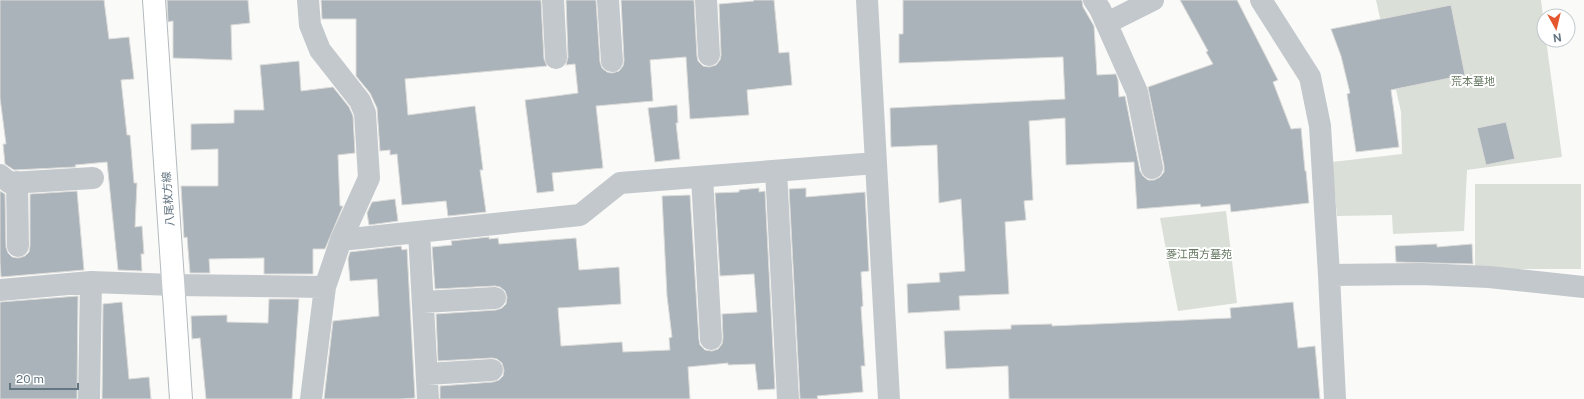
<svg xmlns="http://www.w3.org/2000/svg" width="1584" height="399" font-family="'Public Sans','Noto Sans JP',sans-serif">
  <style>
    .green { fill: #dadfd7 }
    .building { fill: #aab3b9; stroke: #dcdcda }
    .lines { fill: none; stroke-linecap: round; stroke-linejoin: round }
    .major-casing { stroke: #b5babe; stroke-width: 24 }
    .minor { stroke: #c3c8cc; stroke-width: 22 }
    .major { stroke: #fff; stroke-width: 22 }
    .labels { text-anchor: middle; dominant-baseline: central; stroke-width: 4; stroke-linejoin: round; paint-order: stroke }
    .park-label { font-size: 11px; fill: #687a64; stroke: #fff }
    .street-label { font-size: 11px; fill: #657683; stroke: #fff }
  </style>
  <rect width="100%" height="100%" fill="#fafaf8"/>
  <path class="green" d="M 1376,0 L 1541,0 L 1544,24 L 1544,40 L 1546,40 L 1562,157 L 1467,170 L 1464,231 L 1393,234 L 1392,215 L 1337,216 L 1332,162 L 1402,154 L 1401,112 Z
    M 1475,184 L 1581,184 L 1581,269 L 1475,269 Z
    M 1226,211 L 1237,303 L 1178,311 L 1160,218 Z"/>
  <path class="building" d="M 0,0 L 104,0 L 109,39 L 129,37 L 134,79 L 121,80 L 127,135 L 130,135 L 134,183 L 137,183 L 135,227 L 142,226 L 144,254 L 141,254 L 142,271 L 118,270 L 107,162 L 75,165 L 76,167 L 14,170 L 5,164 L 3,144 L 6,144 L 0,98 Z
    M 167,0 L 248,0 L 250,23 L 231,25 L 232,60 L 173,58 L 173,21 L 168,22 Z
    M 321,0 L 541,0 L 544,59 L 547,66 L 405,79 L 408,115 L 475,106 L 483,170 L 480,170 L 486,212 L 448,216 L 446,201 L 402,205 L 397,154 L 390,155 L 390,150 L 380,151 L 377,108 L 370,93 L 356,76 L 356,19 L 322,19 Z
    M 566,0 L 596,0 L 600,62 L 602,68 L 607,72 L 612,73 L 619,71 L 623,66 L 624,61 L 621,0 L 694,0 L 697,56 L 698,61 L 703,66 L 709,67 L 716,65 L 720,60 L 721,55 L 719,4 L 754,1 L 753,0 L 774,0 L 779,53 L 789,52 L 792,85 L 747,90 L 749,115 L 690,119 L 686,57 L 650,60 L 653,101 L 596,106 L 603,168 L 552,173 L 554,191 L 537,193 L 525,100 L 578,93 L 575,64 L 566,65 L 568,57 Z
    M 903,0 L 1082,0 L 1083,7 L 1094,26 L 1097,75 L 1116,74 L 1118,80 L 1119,97 L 1125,96 L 1140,171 L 1143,176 L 1148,180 L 1154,180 L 1160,177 L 1164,172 L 1164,166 L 1148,87 L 1213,64 L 1206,52 L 1208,51 L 1180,0 L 1237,0 L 1278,80 L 1273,82 L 1291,129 L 1301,128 L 1305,171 L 1306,171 L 1309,203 L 1231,212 L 1230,204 L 1201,207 L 1200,204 L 1137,209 L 1134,162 L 1066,165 L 1065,118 L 1029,121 L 1033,200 L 1024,201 L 1026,220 L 1005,222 L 1009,294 L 959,296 L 960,310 L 908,313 L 907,284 L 940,282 L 939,273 L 965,271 L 961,199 L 939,203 L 937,145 L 891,147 L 890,108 L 1065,99 L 1063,57 L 899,63 L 899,34 L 903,34 Z
    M 1451,5 L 1465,75 L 1391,90 L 1399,147 L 1356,152 L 1347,94 L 1350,93 L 1341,56 L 1331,29 Z
    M 299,61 L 301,91 L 333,87 L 349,107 L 353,116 L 355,153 L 338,155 L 340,206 L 343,206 L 325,249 L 313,249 L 313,274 L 264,274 L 264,258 L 209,259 L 210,273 L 190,273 L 187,237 L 184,238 L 181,186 L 218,186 L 218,149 L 191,150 L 191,124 L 234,123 L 234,110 L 264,110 L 260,65 Z
    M 677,105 L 678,123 L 676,123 L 680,159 L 655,162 L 648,108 Z
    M 1506,122 L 1515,159 L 1486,165 L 1477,128 Z
    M 759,188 L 759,192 L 765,191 L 775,389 L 758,390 L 755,364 L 728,365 L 728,363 L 688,367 L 690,399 L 440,399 L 440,386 L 493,382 L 499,380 L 503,376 L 504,370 L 502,363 L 497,359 L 492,358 L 438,361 L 436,314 L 496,310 L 502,308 L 506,304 L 507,297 L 505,291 L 500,287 L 495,286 L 435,289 L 432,247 L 452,245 L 451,241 L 489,237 L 489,239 L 498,238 L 499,244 L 576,238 L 579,270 L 619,267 L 621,304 L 558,308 L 561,346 L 622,342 L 623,352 L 670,350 L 669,338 L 672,337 L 667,296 L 662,196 L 690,195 L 699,340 L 700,345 L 705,350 L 712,351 L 718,349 L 722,344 L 723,338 L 722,314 L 757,312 L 754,274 L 720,276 L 715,193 L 739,192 L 739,190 Z
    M 806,188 L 806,197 L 865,192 L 869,271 L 861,272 L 863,306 L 861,307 L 865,366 L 861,366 L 863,392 L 817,396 L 818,399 L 800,399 L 789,189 Z
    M 0,191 L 5,194 L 6,247 L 8,253 L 12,257 L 18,258 L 25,256 L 29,252 L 30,246 L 30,194 L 77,191 L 84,270 L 1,277 L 0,262 Z
    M 395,199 L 398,221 L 369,225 L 367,213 L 372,202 Z
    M 1437,244 L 1437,247 L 1472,244 L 1473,264 L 1396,262 L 1395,246 Z
    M 401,246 L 402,250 L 407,249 L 415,398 L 400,399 L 324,399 L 333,321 L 379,316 L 377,279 L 350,281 L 348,259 L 350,252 Z
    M 78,296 L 77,399 L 0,399 L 0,302 Z
    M 269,299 L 299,299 L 292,399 L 206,399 L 200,338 L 192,339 L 191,316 L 227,315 L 227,322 L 268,323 Z
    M 122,302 L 129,379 L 149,377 L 151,399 L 102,399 L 103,304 Z
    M 1293,302 L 1298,348 L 1315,346 L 1320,399 L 1009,399 L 1008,366 L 946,369 L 944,331 L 1011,329 L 1011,325 L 1052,324 L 1052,326 L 1231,318 L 1230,308 Z"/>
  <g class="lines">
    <g class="major-casing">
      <path id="major" d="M 154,0 L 181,399"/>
    </g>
    <path class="minor" d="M 308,0 L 310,25 L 320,50 L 360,101 L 365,113 L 369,178 L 341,240
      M 553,0 L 556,58
      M 608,0 L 612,61
      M 706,0 L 709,55
      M 867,0 L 889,399
      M 1094,0 L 1100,9 L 1137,92 L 1152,168
      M 1261,0 L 1310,77 L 1320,126 L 1329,275 L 1422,274 L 1489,277 L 1584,287
      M 1107,23 L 1153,0
      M 776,171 L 788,399
      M 0,175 L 10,183 L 93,178
      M 702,177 L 711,339
      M 17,182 L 18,246
      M 419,232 L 428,399
      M 1329,275 L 1335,399
      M 0,290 L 91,282 L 174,285 L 325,287 L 341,240 L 580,215 L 620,183 L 876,163
      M 423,302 L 495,298
      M 427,374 L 492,370
      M 89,399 L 91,282
      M 311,399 L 325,287"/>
    <use href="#major" class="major"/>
  </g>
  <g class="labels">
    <g class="park-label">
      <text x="1473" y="81">荒本墓地</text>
      <text x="1199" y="254">菱江西方墓苑</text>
    </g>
    <g class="street-label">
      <text transform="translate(168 199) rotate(-94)">八尾枚方線</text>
    </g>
  </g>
  <g transform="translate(1556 28) rotate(172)"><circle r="19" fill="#ffffff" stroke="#c1c8cd"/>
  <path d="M0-3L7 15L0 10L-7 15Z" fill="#e4572e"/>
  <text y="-6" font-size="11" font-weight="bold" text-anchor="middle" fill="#657683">N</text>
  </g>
  <path d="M10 383v6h68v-6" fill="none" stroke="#657683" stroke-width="2"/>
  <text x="16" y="383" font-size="12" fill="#657683" stroke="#ffffff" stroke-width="3" paint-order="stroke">20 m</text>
</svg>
